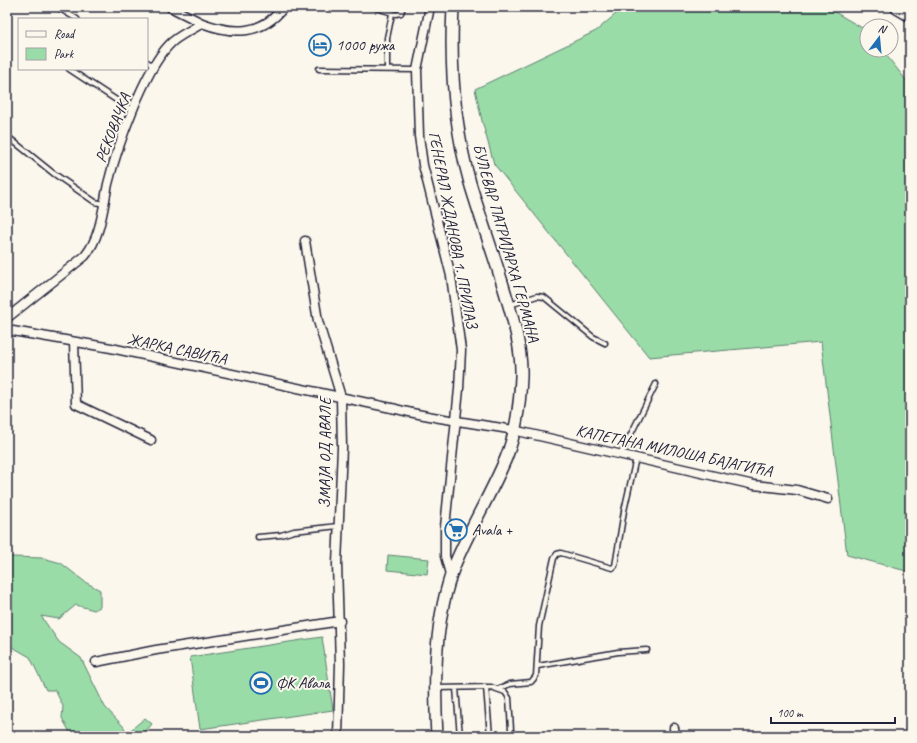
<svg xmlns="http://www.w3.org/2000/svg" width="917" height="743" font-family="Caveat,sans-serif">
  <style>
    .green { fill: #9adca7; stroke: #5e7f71 }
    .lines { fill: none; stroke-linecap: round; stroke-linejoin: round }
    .service-casing { stroke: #22223b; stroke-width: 7 }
    .minor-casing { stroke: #22223b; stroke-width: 11 }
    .secondary-casing { stroke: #22223b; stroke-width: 14 }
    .motorway-casing { stroke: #22223b; stroke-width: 17 }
    .service { stroke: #fbf7ec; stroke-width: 4 }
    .minor { stroke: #fbf7ec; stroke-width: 8 }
    .secondary { stroke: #fbf7ec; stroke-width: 11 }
    .motorway { stroke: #fbf7ec; stroke-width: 14 }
    .labels { text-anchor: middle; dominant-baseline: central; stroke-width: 4; stroke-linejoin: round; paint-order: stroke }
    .poi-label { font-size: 16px; fill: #22223b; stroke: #fbf7ec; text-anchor: start }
    .street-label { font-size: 16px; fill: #22223b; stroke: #fbf7ec }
  </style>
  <rect width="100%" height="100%" fill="#fbf7ec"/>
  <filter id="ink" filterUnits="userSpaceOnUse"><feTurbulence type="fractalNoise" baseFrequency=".025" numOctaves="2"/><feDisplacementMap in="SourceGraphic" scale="8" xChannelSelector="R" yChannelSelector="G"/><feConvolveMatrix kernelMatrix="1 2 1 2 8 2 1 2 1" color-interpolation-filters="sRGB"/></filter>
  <g filter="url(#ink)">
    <path class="green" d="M 624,7 L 826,7 L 864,29 L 867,32 L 867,50 L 882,50 L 910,85 L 910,572 L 847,555 L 821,342 L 649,357 L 494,164 L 482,121 L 475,89 L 596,31 Z
      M 7,553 L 12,557 L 43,558 L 61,563 L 85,582 L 100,590 L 100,607 L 94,610 L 76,605 L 59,619 L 41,616 L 59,642 L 81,658 L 105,707 L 124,727 L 126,734 L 145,718 L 152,724 L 142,736 L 72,736 L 62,718 L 63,706 L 55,690 L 46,690 L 30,657 L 7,644 Z
      M 388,555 L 429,559 L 427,574 L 387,570 Z
      M 322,637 L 333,710 L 200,729 L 190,657 Z"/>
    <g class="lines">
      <g class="service-casing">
        <path id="service" d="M 57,7 L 77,19
          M 373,7 L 396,14 L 401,13 L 403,7
          M 147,62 L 154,66
          M 69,69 L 133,111
          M 319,69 L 417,70
          M 387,69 L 387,38 L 392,14
          M 7,136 L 53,173 L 95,202 L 104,204
          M 510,305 L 537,296 L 544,297 L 593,337 L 605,343
          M 621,454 L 656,384
          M 258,537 L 281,535 L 294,531 L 338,526
          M 538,666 L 618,652 L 647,650
          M 486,687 L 490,736
          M 437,688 L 491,687 L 505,692 L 509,698 L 511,730 L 509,736
          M 456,688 L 460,736
          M 498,689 L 510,684 L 531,682 L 536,676 L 539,626 L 554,558 L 557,554 L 561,553 L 612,568 L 615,566 L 624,511 L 636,458"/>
      </g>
      <g class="minor-casing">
        <path id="minor" d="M 170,7 L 202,23
          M 430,7 L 417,70 L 419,136 L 423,165 L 451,276 L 461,350 L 459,389 L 445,527 L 445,556 L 451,578
          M 305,241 L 318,321 L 341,397 L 342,448 L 337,564 L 340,664 L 338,736
          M 7,318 L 85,256 C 101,237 103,207 108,184 C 117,147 144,71 169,45 C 178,35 191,31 202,23 C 234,35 262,35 284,7
          M 7,330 L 111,348 L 396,409 C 435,419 474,423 513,430 L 754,485 L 797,490 L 828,499
          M 74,342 L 76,404 L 151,440
          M 96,662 L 156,650 L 340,621
          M 674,728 L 675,736"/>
      </g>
      <g class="secondary-casing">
        <path id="secondary" d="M 437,736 C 434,679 434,618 455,564 C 470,528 491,494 506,458 C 516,433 520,403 521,377 C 522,348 513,319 505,292 C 494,255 481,220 470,183 C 454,126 450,66 453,7"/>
      </g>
      <g class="motorway-casing">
        <path id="motorway" d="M 898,7 L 910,14"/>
      </g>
      <use href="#service" class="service"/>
      <use href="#minor" class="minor"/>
      <use href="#secondary" class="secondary"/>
      <use href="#motorway" class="motorway"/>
    </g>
  </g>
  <defs>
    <g id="hotel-ring" transform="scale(1.15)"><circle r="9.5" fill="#fbf7ec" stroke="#1f6fb2" stroke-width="1.5"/><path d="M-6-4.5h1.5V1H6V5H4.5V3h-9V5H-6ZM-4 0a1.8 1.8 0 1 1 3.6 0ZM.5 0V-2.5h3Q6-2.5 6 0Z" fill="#1f6fb2"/></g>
    <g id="supermarket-ring" transform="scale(1.15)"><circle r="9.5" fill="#fbf7ec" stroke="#1f6fb2" stroke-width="1.5"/><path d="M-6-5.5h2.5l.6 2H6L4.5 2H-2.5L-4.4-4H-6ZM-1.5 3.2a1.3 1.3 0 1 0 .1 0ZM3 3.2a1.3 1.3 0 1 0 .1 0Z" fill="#1f6fb2"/></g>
    <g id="stadium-ring" transform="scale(1.15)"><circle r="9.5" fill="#fbf7ec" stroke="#1f6fb2" stroke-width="1.5"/><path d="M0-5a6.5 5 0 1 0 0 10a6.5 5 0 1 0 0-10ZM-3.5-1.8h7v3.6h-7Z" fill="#1f6fb2"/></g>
  </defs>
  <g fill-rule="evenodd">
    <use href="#hotel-ring" x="320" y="45"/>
    <use href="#supermarket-ring" x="456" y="530"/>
    <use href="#stadium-ring" x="261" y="683"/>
  </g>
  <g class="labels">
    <g class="poi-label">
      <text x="336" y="45">1000 ружа</text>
      <text x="472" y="530">Avala +</text>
      <text x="276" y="683">ФК Авала</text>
    </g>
    <g class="street-label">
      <text transform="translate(113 128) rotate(-69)">РЕКОВАЧКА</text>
      <text transform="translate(453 230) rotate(79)">ГЕНЕРАЛ ЖДАНОВА 1. ПРИЛАЗ</text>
      <text transform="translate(506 243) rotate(74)">БУЛЕВАР ПАТРИЈАРХА ГЕРМАНА</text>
      <text transform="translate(177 349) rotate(12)">ЖАРКА САВИЋА</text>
      <text transform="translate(674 451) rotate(12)">КАПЕТАНА МИЛОША БАЈАГИЋА</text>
      <text transform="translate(325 453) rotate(-90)">ЗМАЈА ОД АВАЛЕ</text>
    </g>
  </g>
  <rect width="917" height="743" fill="none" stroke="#fbf7ec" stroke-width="24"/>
  <rect x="12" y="12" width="893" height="719" fill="none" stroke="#22223b" stroke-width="1.5" filter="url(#ink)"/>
  <rect x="18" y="18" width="130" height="52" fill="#fbf7ec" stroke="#a4a2a5"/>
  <rect x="26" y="31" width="20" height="6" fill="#fbf7ec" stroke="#a4a2a5"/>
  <text x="54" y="38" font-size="12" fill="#22223b">Road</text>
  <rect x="26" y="48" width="20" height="12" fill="#9adca7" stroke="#a4a2a5"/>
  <text x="54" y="58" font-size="12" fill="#22223b">Park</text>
  <g transform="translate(879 38) rotate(16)"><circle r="19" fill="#fbf7ec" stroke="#a4a2a5"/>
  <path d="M0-3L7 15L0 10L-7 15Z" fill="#1f6fb2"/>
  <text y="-6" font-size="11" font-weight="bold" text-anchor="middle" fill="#22223b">N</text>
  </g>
  <path d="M771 717v6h124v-6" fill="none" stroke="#22223b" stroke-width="2"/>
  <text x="777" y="717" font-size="12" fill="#22223b" stroke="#fbf7ec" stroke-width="3" paint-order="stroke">100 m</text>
</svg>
